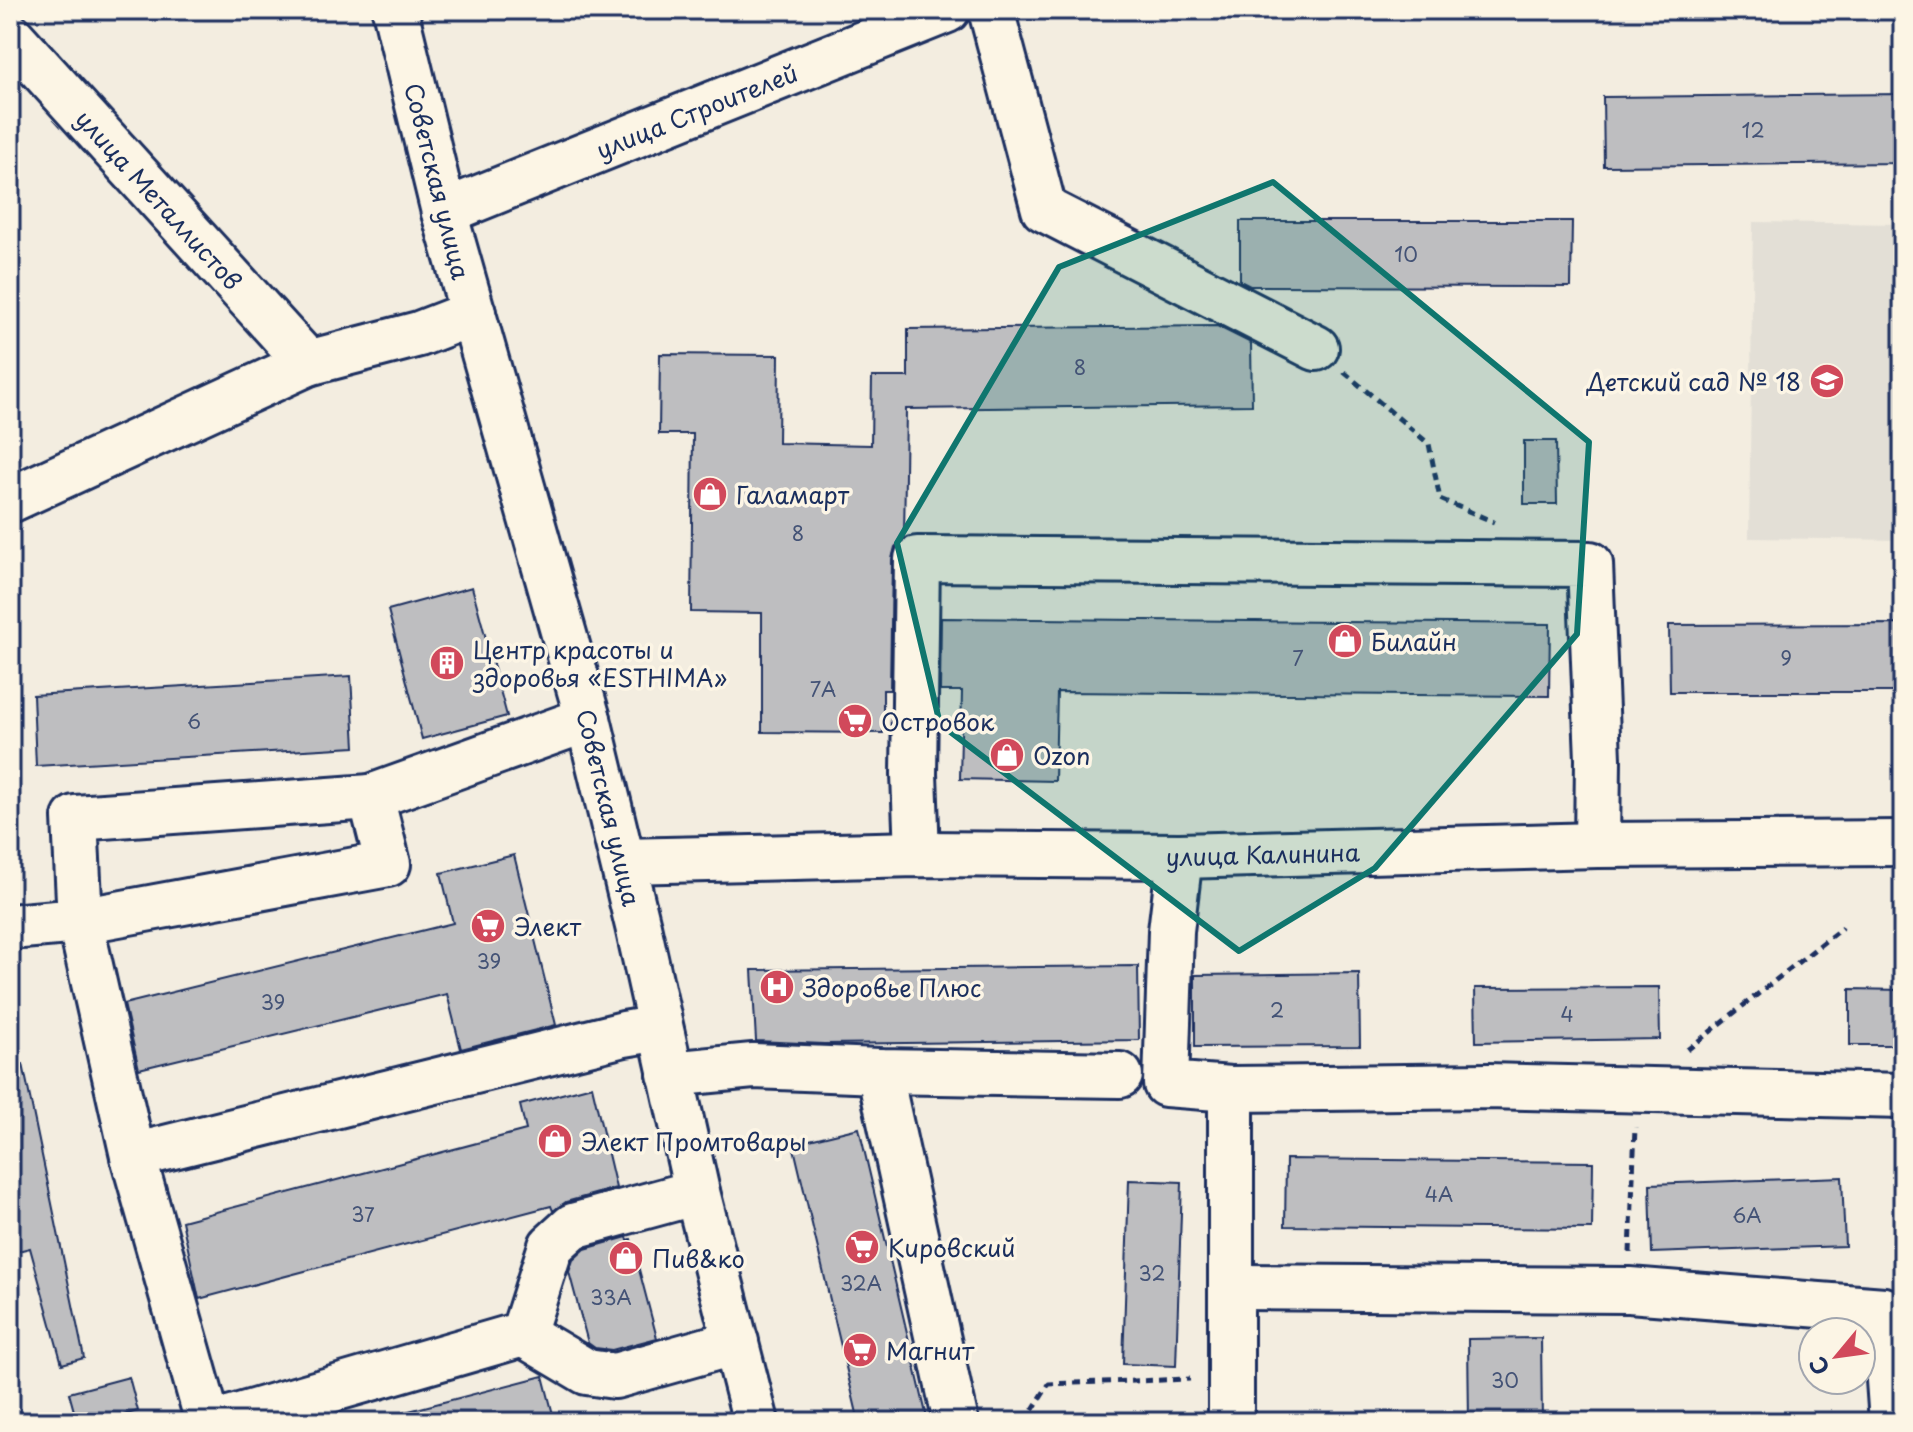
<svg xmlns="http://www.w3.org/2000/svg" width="1913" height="1432" font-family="'Playpen Sans',sans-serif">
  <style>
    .built { fill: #e3dfd6 }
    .building { fill: #bebec0; stroke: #1b2f5e; stroke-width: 2 }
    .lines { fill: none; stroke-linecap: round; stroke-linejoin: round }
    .minor-casing { stroke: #1b2f5e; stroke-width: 50 }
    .major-casing { stroke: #1b2f5e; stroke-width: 50 }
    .path { stroke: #1b2f5e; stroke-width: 5; stroke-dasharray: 8 6; stroke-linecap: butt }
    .minor { stroke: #fcf5e5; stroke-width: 44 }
    .major { stroke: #fcf5e5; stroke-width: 44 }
    .marked { fill: #0f766e; fill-opacity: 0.2; stroke: #0f766e; stroke-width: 6; stroke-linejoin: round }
    .labels { text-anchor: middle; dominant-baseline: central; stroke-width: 7; stroke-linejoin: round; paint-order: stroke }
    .number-label { font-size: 20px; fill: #445376 }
    .street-label { font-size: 24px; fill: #1b2f5e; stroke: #fcf5e5 }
    .poi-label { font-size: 24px; fill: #1b2f5e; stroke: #fcf5e5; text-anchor: start }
  </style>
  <rect width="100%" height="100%" fill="#f3ede0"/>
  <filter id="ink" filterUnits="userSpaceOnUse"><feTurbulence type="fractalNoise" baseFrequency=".0125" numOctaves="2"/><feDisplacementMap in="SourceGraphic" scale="16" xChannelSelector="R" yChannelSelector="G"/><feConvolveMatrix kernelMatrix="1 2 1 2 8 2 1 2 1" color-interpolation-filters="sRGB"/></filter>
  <g filter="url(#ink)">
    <path class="built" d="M 1753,222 L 1903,224 L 1903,540 L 1749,538 Z"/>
    <path class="building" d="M 1903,94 L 1903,163 L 1604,166 L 1603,97 Z
      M 1240,221 L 1572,221 L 1571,287 L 1250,286 L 1240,281 Z
      M 1217,326 L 1251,343 L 1252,405 L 906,409 L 904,538 L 895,547 L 892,559 L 890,690 L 883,690 L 883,733 L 762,732 L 762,613 L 691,612 L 693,434 L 659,434 L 660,354 L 779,355 L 778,443 L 871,445 L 872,377 L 908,377 L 908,329 Z
      M 1524,441 L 1556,441 L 1557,504 L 1524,504 Z
      M 472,587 L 507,716 L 422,739 L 388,610 Z
      M 941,618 L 1550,624 L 1549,696 L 1057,692 L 1055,781 L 960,779 L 962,691 L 940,691 Z
      M 1903,624 L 1903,692 L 1670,692 L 1669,625 Z
      M 351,676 L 355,747 L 36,766 L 33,695 Z
      M 514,855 L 556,1025 L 461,1049 L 447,994 L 139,1069 L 124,1004 L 453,923 L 441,873 Z
      M 1138,966 L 1139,1040 L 824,1044 L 756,1041 L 752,970 Z
      M 1359,973 L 1360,1046 L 1195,1047 L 1195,975 Z
      M 1659,987 L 1660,1039 L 1476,1042 L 1475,988 Z
      M 1850,989 L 1903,990 L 1903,1045 L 1850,1045 Z
      M 23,1064 L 84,1358 L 62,1364 L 30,1248 L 10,1253 L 10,1065 Z
      M 592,1086 L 616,1188 L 566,1202 L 553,1211 L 551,1206 L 199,1299 L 182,1221 L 526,1130 L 520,1105 Z
      M 859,1128 L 928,1422 L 859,1422 L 793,1144 Z
      M 1286,1159 L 1593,1162 L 1592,1229 L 1285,1226 Z
      M 1842,1177 L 1845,1246 L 1652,1253 L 1650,1184 Z
      M 1129,1180 L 1182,1182 L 1176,1366 L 1123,1364 Z
      M 627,1237 L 628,1240 L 631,1239 L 657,1338 L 612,1350 L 595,1348 L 588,1343 L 569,1272 L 573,1260 L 585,1249 Z
      M 1541,1338 L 1542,1422 L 1469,1422 L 1468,1339 Z
      M 543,1376 L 555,1422 L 406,1422 L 405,1412 Z
      M 129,1377 L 138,1411 L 97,1422 L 77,1422 L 69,1393 Z"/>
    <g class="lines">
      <g class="minor-casing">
        <g id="minor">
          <path d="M 991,10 L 1044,209 L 1316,348"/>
          <path id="s1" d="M 10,35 L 308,363"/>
          <path id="s2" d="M 444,212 L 588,719 L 638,926 L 697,1192 L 756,1422"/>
          <path d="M 10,500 L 308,363 L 419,334 L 473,313"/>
          <path d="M 917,854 L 914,774 L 917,559 L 1590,564 L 1598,759 L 1597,845"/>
          <path d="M 1180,856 L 1171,931 L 1166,1084 L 1231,1089 L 1231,1422"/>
          <path id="s3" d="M 623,861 L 917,854 L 1180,856 L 1597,845 L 1903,843"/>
          <path d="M 10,927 L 80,921 L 75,818 L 371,797 L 588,719"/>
          <path d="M 879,1071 L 956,1422"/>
          <path d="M 670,1074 L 753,1066 L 879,1071 L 1120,1075"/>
          <path d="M 1231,1089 L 1488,1086 L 1903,1096"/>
          <path d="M 133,1156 L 624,1034 L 660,1028"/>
          <path d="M 1232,1287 L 1629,1290 L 1884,1310 L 1892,1422"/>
          <path d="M 523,1334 L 587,1372 L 615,1376 L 736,1342"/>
          <path d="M 208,1422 L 133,1156 L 80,921 L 388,864 L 371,797"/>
          <path d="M 219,1422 L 523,1334 L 551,1246 L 573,1226 L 697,1192"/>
        </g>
      </g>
      <g class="major-casing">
        <g id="major">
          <path id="s4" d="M 395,10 L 444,212 L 947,10"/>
        </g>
      </g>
      <path class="path" d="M 1890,10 L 1903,38
        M 1344,372 L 1429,444 L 1440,499 L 1494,522
        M 1687,1050 L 1843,927
        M 1630,1253 L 1635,1127
        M 1025,1422 L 1049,1384 L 1190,1379"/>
      <use href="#minor" class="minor"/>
      <use href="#major" class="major"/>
    </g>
  </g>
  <path class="marked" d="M 1273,182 L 1589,442 L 1577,634 L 1375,868 L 1239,951 L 940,724 L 897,543 L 1059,267 Z"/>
  <defs>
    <g id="school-disc" transform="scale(1.8)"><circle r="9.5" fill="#d1495b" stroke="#fcf5e5"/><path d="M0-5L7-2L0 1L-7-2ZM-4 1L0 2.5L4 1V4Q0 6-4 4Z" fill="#fff"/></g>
    <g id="shop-disc" transform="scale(1.8)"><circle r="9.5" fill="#d1495b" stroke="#fcf5e5"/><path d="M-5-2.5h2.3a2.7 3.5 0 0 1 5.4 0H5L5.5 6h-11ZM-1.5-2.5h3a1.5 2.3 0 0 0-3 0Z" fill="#fff"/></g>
    <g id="building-disc" transform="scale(1.8)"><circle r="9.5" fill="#d1495b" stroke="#fcf5e5"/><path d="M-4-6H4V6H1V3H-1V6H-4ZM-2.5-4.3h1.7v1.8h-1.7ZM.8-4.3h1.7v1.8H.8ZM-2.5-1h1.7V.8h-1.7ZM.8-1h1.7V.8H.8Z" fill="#fff"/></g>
    <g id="supermarket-disc" transform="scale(1.8)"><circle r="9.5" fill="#d1495b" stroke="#fcf5e5"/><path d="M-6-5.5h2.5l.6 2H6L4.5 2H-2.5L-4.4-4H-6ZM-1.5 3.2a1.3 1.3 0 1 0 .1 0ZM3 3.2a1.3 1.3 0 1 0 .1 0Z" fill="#fff"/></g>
    <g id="hospital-disc" transform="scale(1.8)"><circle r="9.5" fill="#d1495b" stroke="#fcf5e5"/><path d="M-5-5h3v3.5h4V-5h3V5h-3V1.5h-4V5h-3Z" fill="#fff"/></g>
  </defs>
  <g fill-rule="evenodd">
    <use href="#school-disc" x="1827" y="381"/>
    <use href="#shop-disc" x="710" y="494"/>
    <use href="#shop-disc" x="1345" y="641"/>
    <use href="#building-disc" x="447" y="663"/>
    <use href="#supermarket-disc" x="855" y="721"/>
    <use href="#shop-disc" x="1007" y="755"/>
    <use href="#supermarket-disc" x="488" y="926"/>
    <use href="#hospital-disc" x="777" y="987"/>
    <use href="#shop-disc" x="555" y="1141"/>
    <use href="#supermarket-disc" x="862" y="1247"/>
    <use href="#shop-disc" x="626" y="1258"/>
    <use href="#supermarket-disc" x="860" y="1350"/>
  </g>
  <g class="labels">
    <g class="number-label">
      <text x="1753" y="130">12</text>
      <text x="1406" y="254">10</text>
      <text x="1080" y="367">8</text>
      <text x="798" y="533">8</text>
      <text x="1298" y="658">7</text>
      <text x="1786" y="658">9</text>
      <text x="823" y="689">7А</text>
      <text x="194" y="721">6</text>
      <text x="489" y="961">39</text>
      <text x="273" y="1002">39</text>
      <text x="1277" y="1010">2</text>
      <text x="1567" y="1014">4</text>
      <text x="1439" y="1194">4А</text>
      <text x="363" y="1214">37</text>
      <text x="1747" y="1215">6А</text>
      <text x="1152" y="1273">32</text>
      <text x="861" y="1283">32А</text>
      <text x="611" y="1297">33А</text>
      <text x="1505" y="1380">30</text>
    </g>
    <g class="street-label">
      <text stroke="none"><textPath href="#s4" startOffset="480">улица Строителей</textPath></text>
      <text transform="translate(438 181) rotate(76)">Советская улица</text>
      <text stroke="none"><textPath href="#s1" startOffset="222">улица Металлистов</textPath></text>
      <text stroke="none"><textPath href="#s2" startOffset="618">Советская улица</textPath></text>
      <text stroke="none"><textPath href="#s3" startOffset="640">улица Калинина</textPath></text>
    </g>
    <g class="poi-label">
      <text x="1801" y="381" text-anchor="end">Детский сад № 18</text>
      <text x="736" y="494">Галамарт</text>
      <text x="1371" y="641">Билайн</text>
      <text x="473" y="649">Центр красоты и<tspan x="473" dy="28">здоровья «ESTHIMA»</tspan></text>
      <text x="881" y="721">Островок</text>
      <text x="1033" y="755">Ozon</text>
      <text x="514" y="926">Элект</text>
      <text x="803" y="987">Здоровье Плюс</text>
      <text x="581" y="1141">Элект Промтовары</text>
      <text x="888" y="1247">Кировский</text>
      <text x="652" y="1258">Пив&amp;ко</text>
      <text x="886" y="1350">Магнит</text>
    </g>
  </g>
  <rect width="1913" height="1432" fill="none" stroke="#fcf5e5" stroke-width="40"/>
  <rect x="20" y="20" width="1873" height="1392" fill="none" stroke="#1b2f5e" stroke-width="3" filter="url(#ink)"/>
  <g transform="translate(1837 1356) rotate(241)"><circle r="38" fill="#fcf5e5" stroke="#a2a6af" stroke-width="2"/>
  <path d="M0-6L14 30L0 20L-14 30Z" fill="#d1495b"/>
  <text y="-12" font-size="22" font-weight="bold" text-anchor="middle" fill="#1b2f5e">С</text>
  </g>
</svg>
